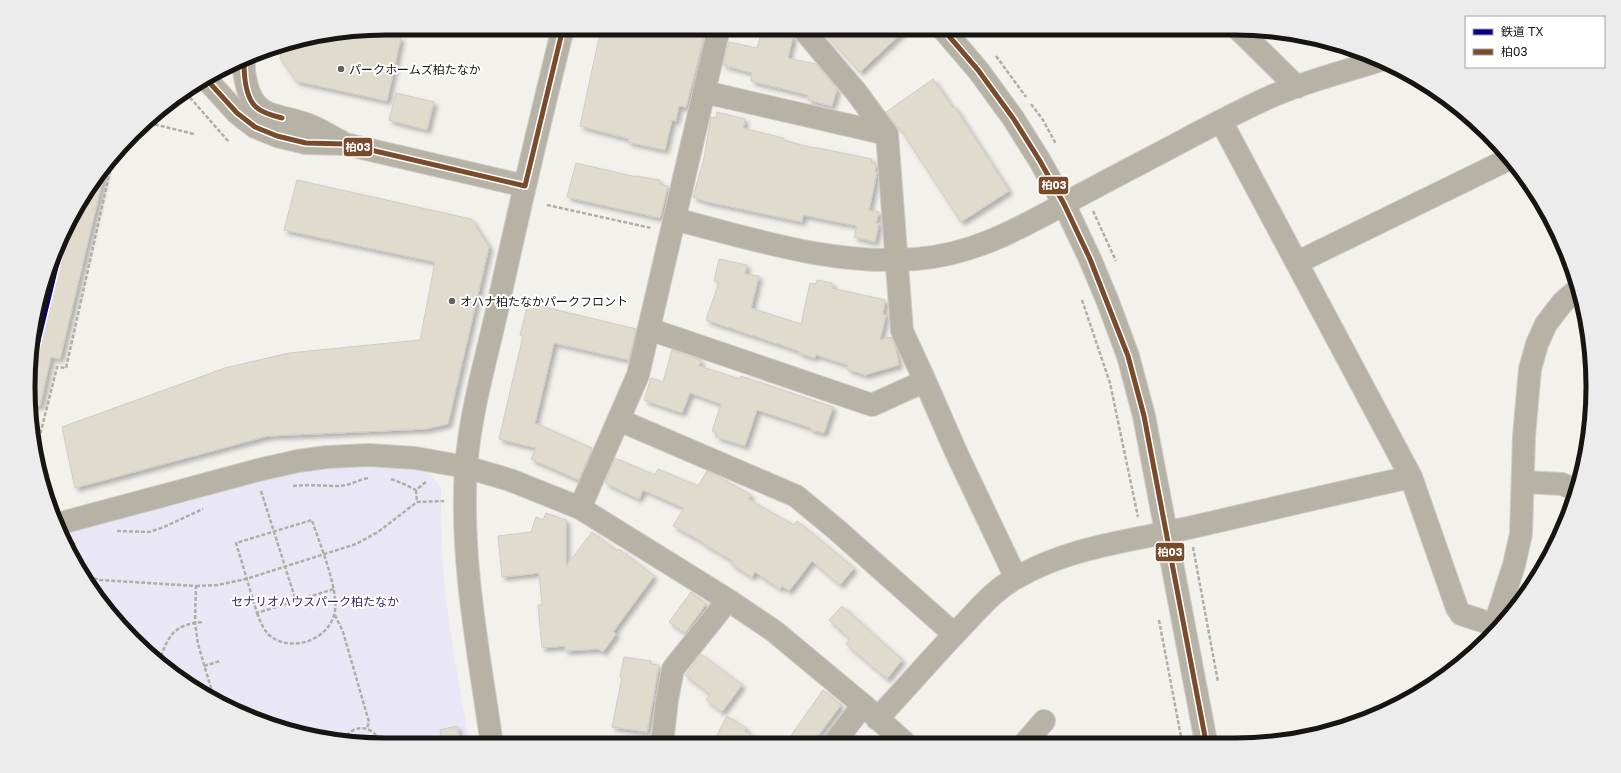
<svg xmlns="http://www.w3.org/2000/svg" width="1621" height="773" font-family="'Golos Text','Noto Sans JP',sans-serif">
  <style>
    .green { fill: #e9e7f6 }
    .building { fill: #dfdccd; stroke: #cdccc8; filter: url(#shadow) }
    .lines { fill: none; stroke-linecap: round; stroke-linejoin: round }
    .minor-casing { stroke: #cecdca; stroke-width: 24 }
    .tertiary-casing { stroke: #cecdca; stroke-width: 24 }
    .path { stroke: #b1aea5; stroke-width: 2.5; stroke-dasharray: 4 2; stroke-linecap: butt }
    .minor { stroke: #b6b2a5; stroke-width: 22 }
    .tertiary { stroke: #b6b2a5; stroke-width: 22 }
    .bus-1-casing { stroke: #fff; stroke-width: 8 }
    .bus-1 { stroke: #7a4b2a; stroke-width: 5 }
    .rail-1-casing { stroke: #fff; stroke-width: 9 }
    .rail-1 { stroke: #000084; stroke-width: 6 }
    .poi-dot { fill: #63625e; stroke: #fff; stroke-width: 1.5 }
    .labels { text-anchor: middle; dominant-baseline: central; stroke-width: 4; stroke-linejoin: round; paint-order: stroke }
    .poi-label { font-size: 12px; fill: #161511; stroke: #fff; text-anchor: start }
    .park-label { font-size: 12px; fill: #36266c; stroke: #fff }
    .rim { fill: none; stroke: #161511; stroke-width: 5 }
    .line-badge { stroke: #fff; stroke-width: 1.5 }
    .badge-label { font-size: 11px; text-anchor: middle; font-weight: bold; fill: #fff }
  </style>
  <defs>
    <filter id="shadow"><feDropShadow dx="3.5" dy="3.5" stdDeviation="2" flood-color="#0004"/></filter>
  </defs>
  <rect width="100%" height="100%" fill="#f2f1ec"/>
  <path class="green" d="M 372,464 L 426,470 L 441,487 C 441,524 441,561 446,597 C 452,647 461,696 470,745 L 386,745 L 316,738 L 249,718 L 150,656 L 102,605 L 65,545 L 62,534 L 299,470 Z"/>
  <path class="building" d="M 601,28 L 670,28 L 704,37 L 686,107 L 679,106 L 676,121 L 672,120 L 665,150 L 628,142 L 629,139 L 580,126 Z
    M 771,28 L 790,32 L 793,37 L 788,58 L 816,64 L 837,89 L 832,106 L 808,100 L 808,95 L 751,81 L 752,73 L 723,65 L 729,42 L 757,48 L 762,31 L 765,31 L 765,29 L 770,30 Z
    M 820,28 L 861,28 L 869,36 L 877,28 L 907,28 L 860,72 Z
    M 382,29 L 381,33 L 401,38 L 387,101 L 296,81 L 280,58 L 283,45 Z
    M 933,79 L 953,108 L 954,106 L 1009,191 L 961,222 L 899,127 L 898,128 L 886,112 Z
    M 396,93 L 434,102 L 427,130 L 389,120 Z
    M 717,112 L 745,119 L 743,128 L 783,138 L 783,140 L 813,148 L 813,147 L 872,159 L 871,163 L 876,164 L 875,172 L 877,172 L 869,210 L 879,212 L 876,223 L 879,223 L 875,242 L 854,237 L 857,226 L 803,215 L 802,222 L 704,201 L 693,197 L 704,158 L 711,117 L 716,118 Z
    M 576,163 L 636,177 L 636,176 L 660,180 L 659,184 L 668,186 L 660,218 L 567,197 Z
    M 105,170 L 60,359 L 51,357 L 40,406 L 32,405 L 35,316 L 55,249 L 88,188 Z
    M 297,180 L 471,219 L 489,247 L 448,424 L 426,429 L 268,436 L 75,488 L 62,427 L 225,368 L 289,353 L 420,340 L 435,262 L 284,230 Z
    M 719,259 L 747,265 L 745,274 L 759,276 L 751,308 L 801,324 L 810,283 L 816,284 L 817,280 L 832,283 L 832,288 L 885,300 L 883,314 L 886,315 L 880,340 L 891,337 L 895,346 L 899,365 L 865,375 L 847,369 L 848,365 L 816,355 L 815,358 L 799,353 L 799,351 L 706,320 L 719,282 L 714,281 Z
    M 528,303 L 636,329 L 629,360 L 554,343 L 535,423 L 592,448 L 579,480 L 531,459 L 536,448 L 499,439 L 523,336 L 520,335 Z
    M 672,350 L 701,360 L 699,366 L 740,379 L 741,376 L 833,407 L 824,433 L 811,430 L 811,428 L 757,410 L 745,446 L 716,437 L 717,433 L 712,431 L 721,404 L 690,393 L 682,413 L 644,400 L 651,378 L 663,382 Z
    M 615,458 L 655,475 L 658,469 L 698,486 L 707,471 L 714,474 L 751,495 L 748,499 L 794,525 L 797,521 L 854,568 L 840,585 L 812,561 L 789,591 L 782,586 L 780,589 L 755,572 L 752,577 L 731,564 L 733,561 L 702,543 L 703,542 L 673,526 L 684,508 L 643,490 L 639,499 L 605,483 Z
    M 546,513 L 566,520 L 566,566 L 592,532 L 617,551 L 619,549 L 654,576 L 613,632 L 616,634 L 603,652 L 598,649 L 565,651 L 565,646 L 542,648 L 538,605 L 542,605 L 539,573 L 502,577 L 498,536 L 531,532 L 536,517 L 543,520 Z
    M 691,592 L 706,604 L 685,633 L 669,622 Z
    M 842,606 L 902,660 L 887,679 L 846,644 L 850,639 L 829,620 Z
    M 701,654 L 742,685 L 722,712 L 706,700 L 710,694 L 685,675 Z
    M 624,657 L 651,661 L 650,664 L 659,665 L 647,732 L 612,727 L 622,677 L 620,677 Z
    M 823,690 L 841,705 L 812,744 L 785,744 Z
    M 727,716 L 746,728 L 745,731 L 768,744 L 725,744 L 715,739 Z
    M 457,726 L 461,745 L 443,745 L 440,730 Z"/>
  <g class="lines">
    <g class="minor-casing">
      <path id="minor" d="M 802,28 L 857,93 L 887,134 L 902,331 L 925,381 L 956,452 L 1016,578
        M 1237,28 L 1297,87
        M 704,92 L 887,134
        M 1221,121 L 1411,477 L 1457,608 L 1461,614 L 1495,625
        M 674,219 C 753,239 834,266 916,259 C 971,255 1017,230 1064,204 C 1106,181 1149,159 1192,136 C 1217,123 1243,109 1270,97 C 1305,81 1344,72 1381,60
        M 1298,262 L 1509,159
        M 649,329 L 872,405 L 925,381
        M 619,420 L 796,496 L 837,530 L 954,634
        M 1523,482 L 1562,484 L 1576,490
        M 580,508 L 638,375 L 719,28
        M 59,525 L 65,522 L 258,470 L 298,461 L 327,457 L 369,455 L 415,458 L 466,467 L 510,480 L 580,508 L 728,600 L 774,631 L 863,705 L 905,743
        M 1493,630 L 1514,565 L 1521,534 L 1524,436 L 1530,369 L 1537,344 L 1546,324 L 1563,302 L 1578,289
        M 877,719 C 908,686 937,652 968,620 C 983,604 997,588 1016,578 C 1069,547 1130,541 1188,528 C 1263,511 1337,493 1411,477
        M 834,743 L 863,705
        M 1025,743 L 1044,721
        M 662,744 L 667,700 L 673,669 L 728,600"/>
    </g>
    <g class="tertiary-casing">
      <path id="tertiary" d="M 942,28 L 978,70 L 1013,118 L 1040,161 L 1064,204 L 1090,259 L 1108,302 L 1128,356 L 1144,416 L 1206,742
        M 244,62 C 243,70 245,78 247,86 C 255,119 280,114 306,124 C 318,128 330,136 342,142
        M 208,81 L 237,113 L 255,127 L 277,136 L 306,143 L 345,144 L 525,186
        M 492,745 C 479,653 460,561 466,468 C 470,413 486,360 498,306 C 518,213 540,121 563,28"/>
    </g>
    <path class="path" d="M 996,56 L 1026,97
      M 186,93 L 229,142
      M 1031,104 L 1043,120 L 1056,144
      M 159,111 L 162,113
      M 149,123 L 194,134
      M 547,205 L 651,228
      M 1093,211 L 1116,261
      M 1082,300 L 1110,383 L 1138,517
      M 36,451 L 57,367 L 66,368 L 112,162
      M 391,479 L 404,484 L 416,490 L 426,482
      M 293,486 C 308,484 323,486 338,486 C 349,486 358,480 368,478
      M 416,490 L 417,502
      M 261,491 L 296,601
      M 117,531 L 149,532 L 164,527 L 203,509
      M 1193,547 L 1218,682
      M 69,551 L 76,542
      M 83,573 L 88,577 L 100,580 L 196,586 L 195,623 L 198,644 L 213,695
      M 196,586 L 218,585 L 246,579 L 356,544 L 378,532 L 417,502 L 444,501
      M 257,613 C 260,621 263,629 269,635 C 290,653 327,641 334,615 C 341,593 319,543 312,520 L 236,543 L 257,613 L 334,589
      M 335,615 L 343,632 L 369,722 L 367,728
      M 1159,620 L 1182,742
      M 159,662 C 168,635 174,624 204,622
      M 204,666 L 220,661
      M 344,741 C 351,722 376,725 380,744"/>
    <use href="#minor" class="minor"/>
    <use href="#tertiary" class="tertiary"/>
    <g class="bus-1-casing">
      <path id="bus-1" d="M 942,28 L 978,70 L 1013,118 L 1040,161 L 1064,204 L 1090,259 L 1128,356 L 1144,416 L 1206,742
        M 244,62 C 244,76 245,97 256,107 C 262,113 274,116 282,118
        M 208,81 L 237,113 L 255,127 L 277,136 L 306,143 L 345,144 L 525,186
        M 525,186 L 563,28"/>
    </g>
    <use href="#bus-1" class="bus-1"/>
    <g class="rail-1-casing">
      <path id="rail-1" d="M 34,355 L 63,236"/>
    </g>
    <use href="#rail-1" class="rail-1"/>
  </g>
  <g class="poi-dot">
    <circle cx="341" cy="69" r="4"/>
    <circle cx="452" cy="301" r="4"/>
  </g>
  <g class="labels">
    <g class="poi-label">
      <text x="349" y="69">パークホームズ柏たなか</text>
      <text x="460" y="301">オハナ柏たなかパークフロント</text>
    </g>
    <g class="park-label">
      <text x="315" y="601">セナリオハウスパーク柏たなか</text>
    </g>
  </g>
  <path d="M0 0H1621V773H0ZM386 35H1235A351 351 0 0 1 1586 386V387A351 351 0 0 1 1235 738H386A351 351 0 0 1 35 387V386A351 351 0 0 1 386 35Z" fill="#ececec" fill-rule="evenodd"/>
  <path class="rim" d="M386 35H1235A351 351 0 0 1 1586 386V387A351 351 0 0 1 1235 738H386A351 351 0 0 1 35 387V386A351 351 0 0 1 386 35Z"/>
  <g class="line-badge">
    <rect x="343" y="137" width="30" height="20" rx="4" fill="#7a4b2a"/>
    <rect x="1038" y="176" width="31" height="19" rx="4" fill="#7a4b2a"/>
    <rect x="1155" y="542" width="30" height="20" rx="4" fill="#7a4b2a"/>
  </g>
  <g class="badge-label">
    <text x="358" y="151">柏03</text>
    <text x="1054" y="189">柏03</text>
    <text x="1170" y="556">柏03</text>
  </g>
  <rect x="1465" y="16" width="140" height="52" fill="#ffffff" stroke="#a2a1a0"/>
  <rect x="1473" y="29" width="20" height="6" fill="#000084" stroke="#a2a1a0"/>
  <text x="1501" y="36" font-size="12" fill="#161511">鉄道 TX</text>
  <rect x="1473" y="49" width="20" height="6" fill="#7a4b2a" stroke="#a2a1a0"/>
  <text x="1501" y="56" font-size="12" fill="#161511">柏03</text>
</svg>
